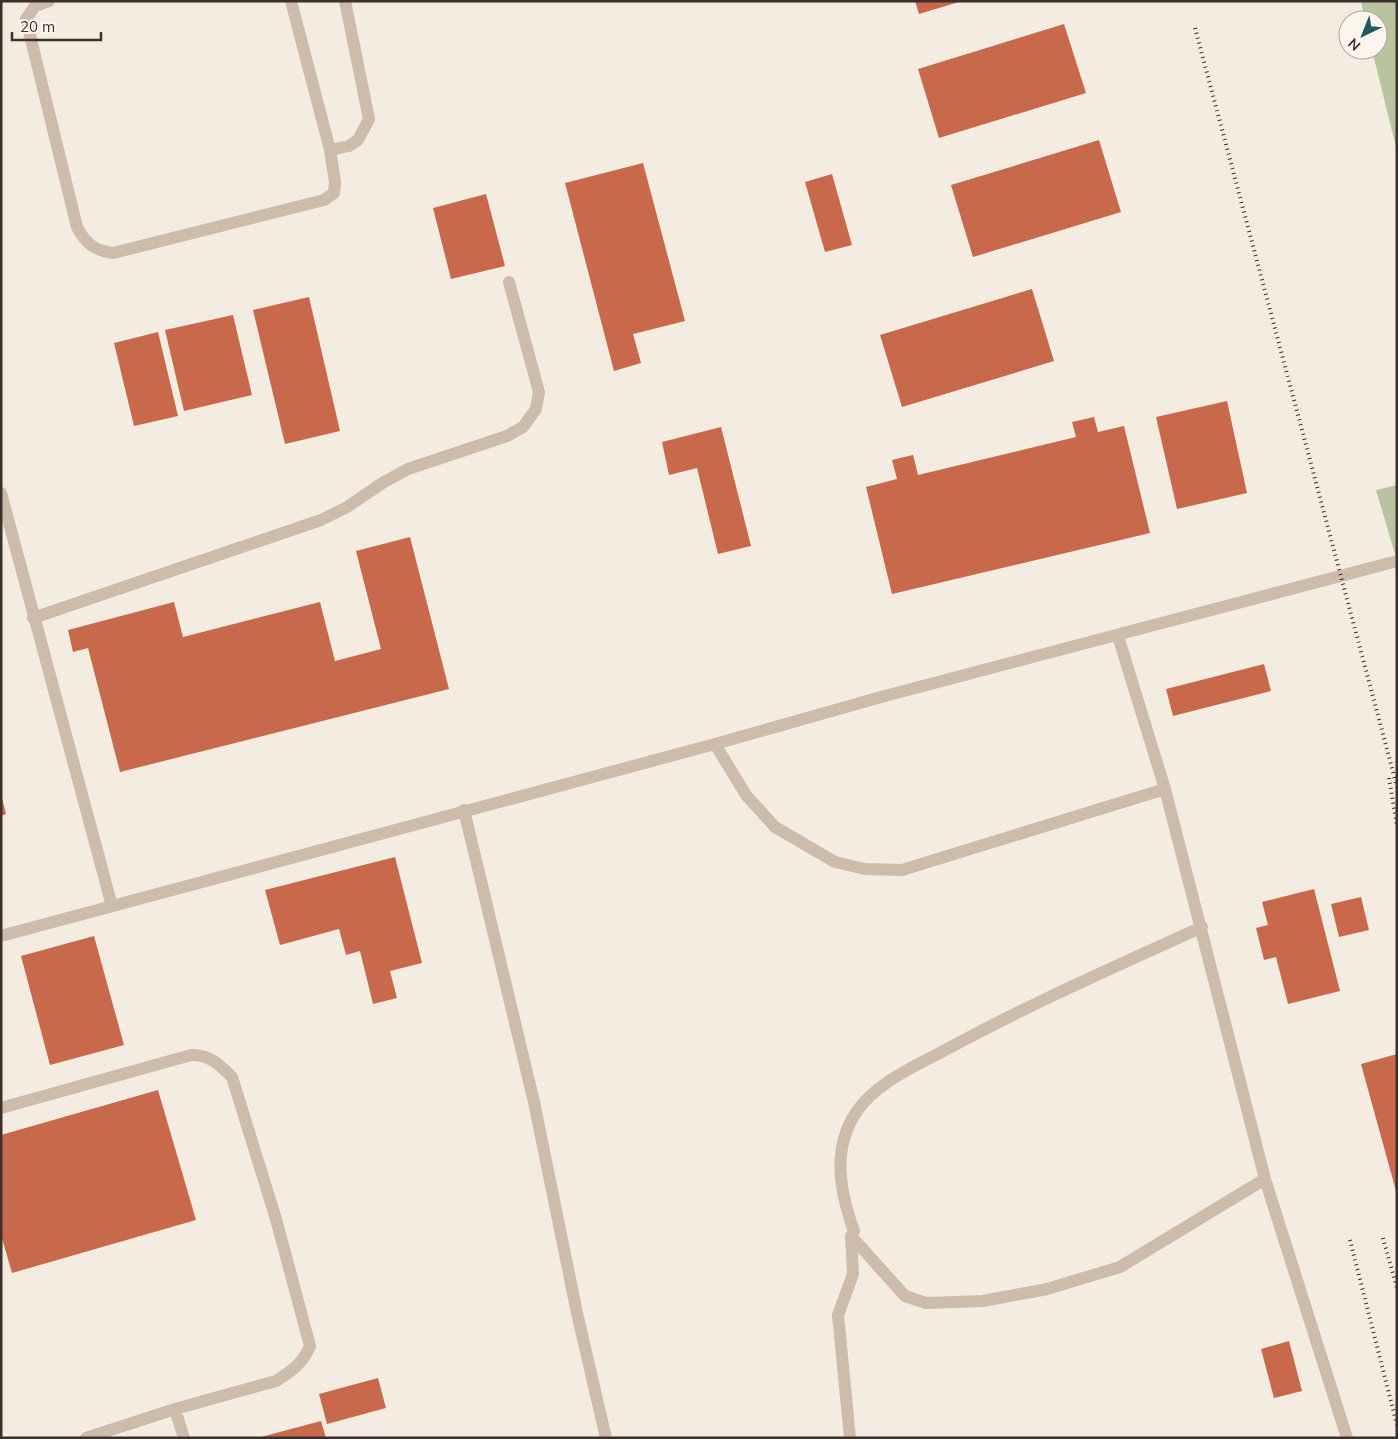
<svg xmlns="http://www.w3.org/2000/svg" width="1398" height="1439" font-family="Mulish,sans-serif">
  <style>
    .green { fill: #b8c4a0 }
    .building { fill: #c8694b }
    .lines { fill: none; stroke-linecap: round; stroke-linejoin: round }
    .lane { stroke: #cdbbac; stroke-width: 12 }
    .rail { stroke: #3b302b; stroke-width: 4; stroke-dasharray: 1 4; stroke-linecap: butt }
  </style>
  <rect width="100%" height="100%" fill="#f4ebe1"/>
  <path class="green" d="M 1361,1 L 1397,1 L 1397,151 L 1372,50 L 1378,50 L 1378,20 L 1365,20 Z
    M 1397,485 L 1397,561 L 1376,490 Z"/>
  <path class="building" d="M 915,1 L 959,1 L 959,2 L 919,14 Z
    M 1064,24 L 1086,93 L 939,138 L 918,69 Z
    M 1099,140 L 1121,212 L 973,257 L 951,185 Z
    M 643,163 L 685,321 L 633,334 L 641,363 L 614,371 L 565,183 Z
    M 832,174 L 852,245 L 825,252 L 805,182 Z
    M 486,194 L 505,266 L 451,279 L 433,208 Z
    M 1032,289 L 1054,361 L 902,407 L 880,335 Z
    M 309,297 L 340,431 L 285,444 L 253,310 Z
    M 233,315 L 252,395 L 184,411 L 165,330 Z
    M 158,332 L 178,416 L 134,426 L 114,343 Z
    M 1227,401 L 1247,493 L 1177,509 L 1156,417 Z
    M 1094,417 L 1098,432 L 1124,426 L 1150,533 L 892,594 L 866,487 L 897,479 L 892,460 L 913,455 L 918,475 L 1076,437 L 1072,422 Z
    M 721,427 L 751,546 L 718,554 L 697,468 L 669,475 L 662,442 Z
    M 410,537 L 449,689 L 120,772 L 88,648 L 73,652 L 68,630 L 174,602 L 183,637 L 320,602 L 335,661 L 381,649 L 356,551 Z
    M 1264,664 L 1271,691 L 1173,716 L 1166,689 Z
    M 2,798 L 6,814 L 1,816 L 1,799 Z
    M 395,857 L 422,963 L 390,971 L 397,998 L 373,1004 L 360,951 L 346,955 L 339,929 L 280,945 L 265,890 Z
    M 1314,889 L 1340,991 L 1288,1004 L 1276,957 L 1264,960 L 1256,928 L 1268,925 L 1262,902 Z
    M 1361,897 L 1369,930 L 1339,937 L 1331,904 Z
    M 94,936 L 124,1045 L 50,1065 L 21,956 Z
    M 1397,1054 L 1397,1191 L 1396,1191 L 1361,1064 Z
    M 158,1090 L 196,1220 L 12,1273 L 1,1235 L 1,1135 Z
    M 1289,1341 L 1302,1391 L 1274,1398 L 1261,1349 Z
    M 378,1378 L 386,1408 L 327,1424 L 319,1394 Z
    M 321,1421 L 326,1438 L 261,1438 L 261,1437 Z"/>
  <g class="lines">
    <path class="lane" d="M 49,1 L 35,6 L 26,19 L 77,227 C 86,244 94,250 113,253 L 324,200 L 334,193 L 335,182 L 330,150 L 291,1
      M 330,150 L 349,146 L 358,140 L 369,119 L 345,1
      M 1,493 L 112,906
      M 33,618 L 321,520 L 347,507 L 384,482 L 408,469 L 507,436 L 523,427 L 536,409 L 539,392 L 509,282
      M 1118,636 L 1165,789 L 1265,1179 L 1347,1438
      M 715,744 L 746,795 L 775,827 L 835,862 L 865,869 L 902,870 L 1165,789
      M 464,810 L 534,1102 L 577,1313 L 606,1438
      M 1,936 L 715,744 L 881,697 L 1397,561
      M 1,1108 L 191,1055 C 209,1054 220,1065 232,1077 L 276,1219 L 310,1346 C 303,1363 292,1371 276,1381 L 175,1409 L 86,1438
      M 851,1236 L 905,1296 L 926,1303 L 983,1301 L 1047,1289 L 1120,1267 L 1265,1179
      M 175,1409 L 184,1438
      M 850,1438 L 838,1315 L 853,1274 L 851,1236 L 854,1231 C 840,1192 831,1149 857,1111 C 878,1081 918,1065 949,1048 C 1032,1003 1117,966 1202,927"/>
    <path class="rail" d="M 1195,28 L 1397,787
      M 1389,778 L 1397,826
      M 1383,1238 L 1397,1288
      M 1350,1240 L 1397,1425"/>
  </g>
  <rect width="1398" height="1439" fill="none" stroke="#3b302b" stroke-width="5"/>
  <g transform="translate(1363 35) rotate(223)"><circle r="24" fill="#fbf5ee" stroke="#aea6a0"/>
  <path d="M0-4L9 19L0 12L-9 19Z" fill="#1f5a5e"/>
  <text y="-8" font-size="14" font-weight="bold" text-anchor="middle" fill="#3b302b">N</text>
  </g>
  <path d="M12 32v8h89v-8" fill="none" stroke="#3b302b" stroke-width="2.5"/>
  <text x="20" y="32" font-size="15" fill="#3b302b" stroke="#fbf5ee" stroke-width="4" paint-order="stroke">20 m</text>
</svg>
